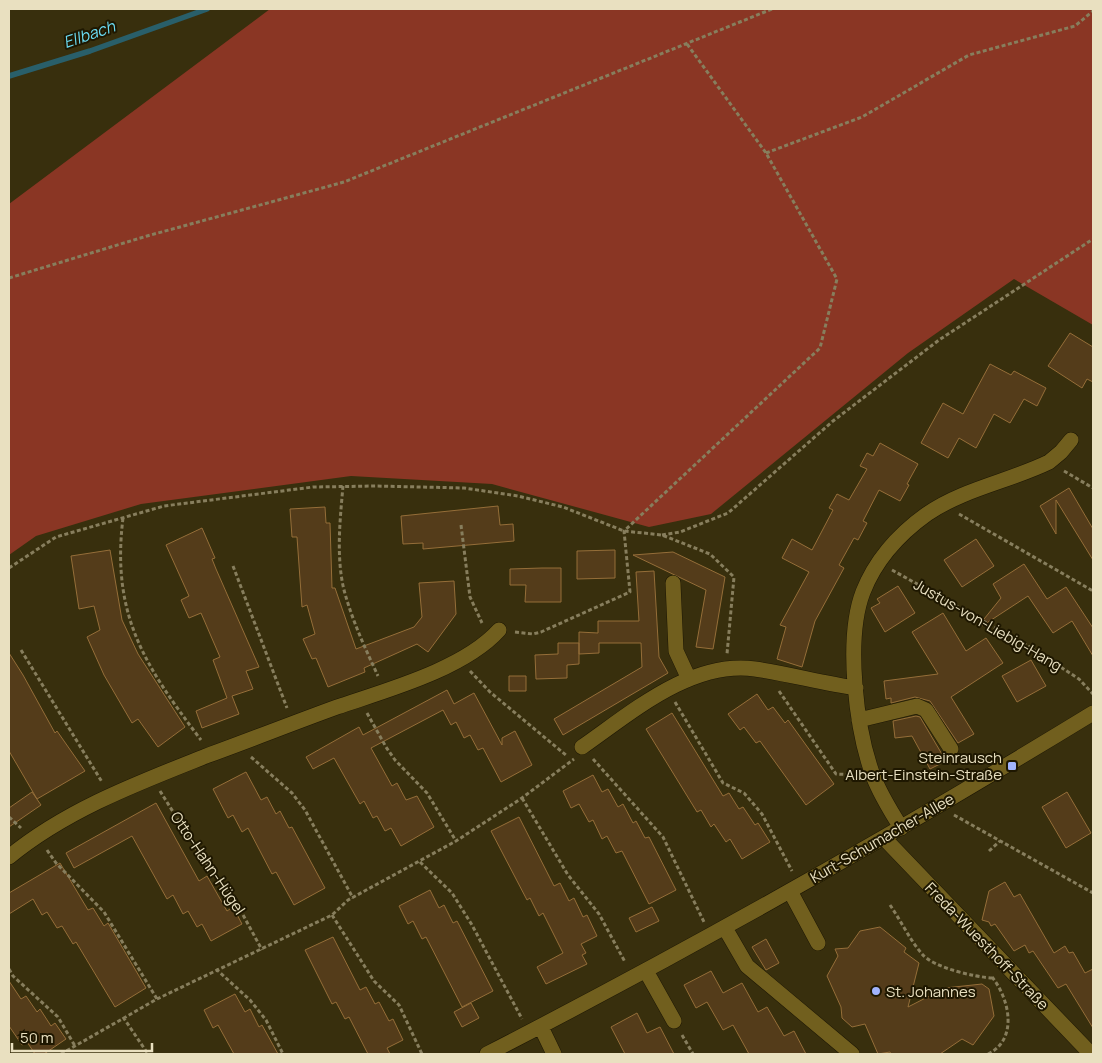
<svg xmlns="http://www.w3.org/2000/svg" width="1102" height="1063" font-family="Manrope,sans-serif">
  <style>
    .green { fill: #8a3624 }
    .lines { fill: none; stroke-linecap: round; stroke-linejoin: round }
    .stream { stroke: #295f6a; stroke-width: 5.5 }
    .building { fill: #543c1a; stroke: #956e39 }
    .minor-casing { stroke: #1d1704; stroke-width: 16 }
    .path { stroke: #877e5d; stroke-width: 3; stroke-dasharray: 4 2.5; stroke-linecap: butt }
    .minor { stroke: #715f1e; stroke-width: 15 }
    .poi-dot { fill: #a1b3fd; stroke: #1e1700; stroke-width: 2 }
    .labels { text-anchor: middle; dominant-baseline: central; stroke-width: 4; stroke-linejoin: round; paint-order: stroke }
    .street-label { font-size: 15px; fill: #e9e0c0; stroke: #1e1700 }
    .poi-label { font-size: 15px; fill: #e9e0c0; stroke: #1e1700; text-anchor: end }
    .water-label { font-size: 16px; font-style: italic; fill: #6bdbf2; stroke: #1e1700 }
  </style>
  <rect width="100%" height="100%" fill="#382f0d"/>
  <path class="green" d="M 270,9 L 1093,9 L 1093,325 L 1014,279 L 908,353 L 711,514 L 649,527 L 492,484 L 351,476 L 141,504 L 36,536 L 9,555 L 9,204 Z"/>
  <g class="lines">
    <path class="stream" d="M 9,76 L 90,51 L 207,9"/>
  </g>
  <path class="building" d="M 1070,333 L 1093,347 L 1093,382 L 1087,379 L 1082,388 L 1048,366 Z
    M 990,364 L 1011,375 L 1014,371 L 1046,388 L 1037,406 L 1024,399 L 1010,423 L 994,414 L 976,448 L 959,438 L 948,458 L 921,443 L 943,403 L 963,414 Z
    M 880,443 L 918,464 L 907,484 L 909,485 L 900,501 L 879,490 L 863,521 L 867,523 L 858,540 L 854,538 L 839,565 L 844,568 L 815,621 L 802,667 L 777,659 L 786,627 L 780,625 L 809,572 L 782,558 L 792,539 L 812,550 L 833,510 L 829,508 L 837,494 L 849,500 L 867,469 L 860,466 L 867,453 L 873,456 Z
    M 1069,488 L 1093,529 L 1093,560 L 1056,500 L 1056,534 L 1040,506 Z
    M 498,506 L 500,525 L 513,524 L 514,541 L 423,549 L 423,543 L 403,544 L 401,516 Z
    M 325,507 L 326,523 L 330,523 L 332,588 L 335,588 L 356,649 L 414,627 L 422,617 L 419,583 L 454,581 L 456,614 L 428,652 L 417,644 L 364,668 L 365,672 L 328,687 L 316,658 L 312,659 L 303,639 L 315,634 L 307,605 L 302,607 L 297,537 L 292,537 L 290,509 Z
    M 202,528 L 215,558 L 212,559 L 216,569 L 259,667 L 246,671 L 253,689 L 232,696 L 239,714 L 202,728 L 196,711 L 227,698 L 213,660 L 220,657 L 201,613 L 189,618 L 181,600 L 189,596 L 166,545 Z
    M 976,539 L 994,566 L 962,587 L 944,560 Z
    M 110,550 L 122,620 L 138,654 L 185,727 L 158,747 L 138,719 L 132,723 L 104,675 L 87,637 L 100,630 L 94,606 L 79,609 L 71,556 Z
    M 615,550 L 615,578 L 577,579 L 577,551 Z
    M 673,552 L 725,577 L 713,649 L 696,647 L 706,590 L 633,555 Z
    M 1024,564 L 1047,599 L 1066,587 L 1093,628 L 1093,656 L 1072,621 L 1053,633 L 1028,596 L 982,626 L 980,624 L 1001,598 L 993,584 Z
    M 542,568 L 561,568 L 561,602 L 525,602 L 526,585 L 510,585 L 510,569 Z
    M 654,571 L 659,657 L 668,673 L 563,735 L 554,719 L 642,667 L 641,643 L 599,643 L 599,653 L 579,654 L 579,632 L 598,633 L 598,621 L 639,621 L 636,572 Z
    M 898,586 L 915,613 L 885,632 L 871,608 L 880,603 L 877,599 Z
    M 943,613 L 966,651 L 986,638 L 1003,663 L 951,697 L 974,734 L 958,743 L 930,701 L 915,697 L 891,703 L 891,698 L 886,699 L 884,681 L 938,674 L 912,632 Z
    M 558,643 L 579,643 L 579,664 L 567,665 L 567,678 L 536,679 L 535,655 L 558,654 Z
    M 9,653 L 23,675 L 55,733 L 57,731 L 85,771 L 37,799 L 9,751 Z
    M 1031,660 L 1046,686 L 1017,702 L 1002,676 Z
    M 509,676 L 526,676 L 526,691 L 509,691 Z
    M 447,690 L 454,704 L 474,693 L 502,745 L 502,738 L 515,731 L 532,765 L 501,782 L 483,748 L 478,750 L 470,735 L 464,738 L 456,722 L 451,725 L 443,710 L 371,748 L 392,786 L 397,783 L 406,800 L 417,796 L 434,827 L 401,846 L 391,828 L 385,831 L 377,816 L 373,818 L 364,801 L 360,804 L 334,758 L 313,769 L 306,757 L 359,727 L 363,735 Z
    M 757,694 L 768,710 L 773,707 L 785,723 L 788,720 L 834,784 L 806,805 L 760,741 L 756,743 L 744,727 L 740,730 L 728,714 Z
    M 672,713 L 723,796 L 729,793 L 739,809 L 743,807 L 755,825 L 758,823 L 770,842 L 742,859 L 730,839 L 726,842 L 714,824 L 711,827 L 701,810 L 697,812 L 646,729 Z
    M 916,716 L 920,717 L 946,761 L 930,769 L 912,736 L 895,738 L 893,721 Z
    M 246,772 L 261,800 L 267,797 L 276,814 L 280,811 L 289,828 L 292,827 L 325,888 L 294,905 L 276,872 L 272,874 L 248,828 L 242,832 L 233,815 L 228,818 L 213,789 Z
    M 593,775 L 602,792 L 608,789 L 618,807 L 623,804 L 633,823 L 636,821 L 645,838 L 649,837 L 676,890 L 649,904 L 622,851 L 616,853 L 607,836 L 602,839 L 593,820 L 589,822 L 579,804 L 571,808 L 563,791 Z
    M 32,792 L 41,805 L 9,827 L 9,808 Z
    M 1067,792 L 1091,833 L 1066,848 L 1042,807 Z
    M 156,803 L 199,881 L 207,876 L 227,911 L 233,907 L 242,924 L 211,941 L 202,924 L 197,927 L 188,911 L 183,914 L 173,895 L 167,899 L 132,836 L 74,868 L 66,853 Z
    M 519,817 L 554,886 L 560,883 L 569,901 L 574,898 L 583,917 L 587,915 L 597,936 L 581,944 L 586,953 L 582,955 L 587,964 L 546,984 L 537,967 L 563,953 L 543,913 L 539,916 L 530,898 L 527,900 L 491,831 Z
    M 60,863 L 88,910 L 93,908 L 104,926 L 108,923 L 146,988 L 115,1007 L 76,942 L 73,944 L 62,926 L 57,928 L 47,912 L 42,915 L 33,899 L 9,914 L 9,893 Z
    M 1005,882 L 1014,897 L 1020,894 L 1054,953 L 1065,946 L 1069,953 L 1073,952 L 1085,973 L 1093,969 L 1093,1028 L 1066,984 L 1058,988 L 1033,951 L 1029,953 L 1025,945 L 1014,951 L 995,924 L 991,926 L 989,922 L 982,920 L 989,891 Z
    M 430,890 L 439,908 L 444,905 L 453,923 L 457,921 L 493,991 L 462,1007 L 426,937 L 422,939 L 413,921 L 408,924 L 399,906 Z
    M 652,907 L 659,921 L 636,932 L 629,918 Z
    M 880,927 L 906,948 L 904,952 L 919,963 L 908,1007 L 945,988 L 982,984 L 989,989 L 994,1016 L 973,1045 L 962,1039 L 940,1054 L 891,1054 L 890,1052 L 878,1054 L 865,1024 L 852,1027 L 842,1018 L 841,1007 L 827,976 L 838,956 L 835,949 L 848,948 L 860,931 Z
    M 333,937 L 360,990 L 366,987 L 375,1004 L 379,1002 L 389,1021 L 393,1019 L 403,1040 L 387,1048 L 390,1054 L 368,1054 L 349,1017 L 345,1019 L 336,1002 L 332,1004 L 305,950 Z
    M 766,939 L 779,963 L 766,970 L 752,947 Z
    M 711,971 L 723,993 L 742,983 L 758,1012 L 767,1007 L 784,1036 L 794,1031 L 806,1054 L 749,1054 L 733,1025 L 723,1030 L 707,1002 L 696,1008 L 684,985 Z
    M 9,981 L 21,999 L 26,996 L 37,1012 L 40,1009 L 51,1026 L 55,1023 L 66,1039 L 44,1054 L 35,1054 L 27,1042 L 22,1045 L 9,1026 Z
    M 235,994 L 245,1012 L 250,1009 L 259,1027 L 262,1025 L 278,1054 L 234,1054 L 218,1025 L 213,1028 L 204,1010 Z
    M 471,1003 L 479,1018 L 462,1027 L 454,1012 Z
    M 637,1013 L 647,1033 L 660,1027 L 674,1054 L 625,1054 L 611,1027 Z"/>
  <g class="lines">
    <g class="minor-casing">
      <path id="minor" d="M 673,583 L 676,651 L 689,679
        M 859,720 L 917,706 L 926,710 L 951,749
        M 582,747 C 631,713 691,660 755,669 C 789,674 822,683 856,688
        M 901,828 C 891,811 881,796 874,778 C 856,731 845,639 863,592 C 876,559 899,534 927,514 C 963,489 1010,481 1049,462 L 1061,452 L 1071,440
        M 884,838 L 1091,1054
        M 9,857 C 66,810 138,783 206,756 C 250,740 293,723 337,707 C 387,690 464,669 499,630
        M 790,891 L 818,943
        M 725,928 L 747,966 L 852,1054
        M 646,971 L 674,1021
        M 541,1027 L 554,1054
        M 487,1054 C 693,948 895,834 1093,713"/>
    </g>
    <path class="path" d="M 766,153 L 862,117 L 969,55 L 1075,26 L 1093,11
      M 9,278 L 147,236 L 344,182 L 772,9
      M 1064,471 L 1093,488
      M 343,486 C 340,520 336,557 344,590 C 352,620 365,648 378,676
      M 959,514 L 1093,591
      M 123,518 C 111,615 145,666 201,740
      M 461,525 L 470,597 L 482,623
      M 662,535 L 680,532 L 728,513 L 833,421 L 939,340 L 1093,239
      M 233,566 L 287,708
      M 9,568 L 56,537 L 164,506 L 313,487 L 376,486 L 464,488 L 518,496 L 563,507 L 624,531 L 662,535 L 710,554 L 734,577 L 727,654
      M 892,570 L 1028,646 L 1079,679 L 1093,694
      M 515,632 L 533,634 L 541,632 L 630,592 L 624,531 L 820,348 L 837,279 L 766,153 L 687,44
      M 21,650 L 102,782
      M 470,671 L 490,692 L 567,756
      M 779,691 L 836,774 L 856,775
      M 675,702 L 723,783 L 744,793 L 762,814 L 792,871
      M 367,713 L 386,747 L 395,760 L 427,793 L 456,841
      M 251,757 L 292,793 L 305,810 L 353,898
      M 593,759 L 663,837 L 704,922
      M 160,791 L 202,858 L 235,900 L 262,950
      M 522,798 L 568,875 L 599,914 L 625,962
      M 954,815 L 1093,893
      M 9,817 L 21,828
      M 47,850 L 56,863 L 104,912 L 157,999
      M 989,851 L 1000,841
      M 420,862 L 452,893 L 472,925 L 522,1019
      M 890,905 C 901,921 910,940 922,954 C 934,968 975,977 992,978
      M 332,915 L 374,981 L 399,1005 L 422,1054
      M 9,969 L 13,976 L 58,1017 L 75,1046
      M 216,969 L 250,1000 L 266,1020 L 283,1054
      M 123,1017 L 148,1054
      M 682,1035 L 693,1054
      M 61,1054 L 157,999 L 332,915 L 348,900 L 456,841 L 522,798 L 574,759
      M 988,1054 C 1019,1039 1009,998 992,977"/>
    <use href="#minor" class="minor"/>
  </g>
  <g class="poi-dot">
    <rect x="1007" y="761" width="10" height="10" rx="2.5"/>
    <circle cx="876" cy="991" r="5"/>
  </g>
  <g class="labels">
    <g class="street-label">
      <text transform="translate(988 625) rotate(30)">Justus-von-Liebig-Hang</text>
      <text transform="translate(882 838) rotate(-30)">Kurt-Schumacher-Allee</text>
      <text transform="translate(208 863) rotate(56)">Otto-Hahn-Hügel</text>
      <text transform="translate(987 946) rotate(46)">Freda-Wuesthoff-Straße</text>
    </g>
    <g class="poi-label">
      <text x="1002" y="757">Steinrausch<tspan x="1002" dy="17">Albert-Einstein-Straße</tspan></text>
      <text x="886" y="991" text-anchor="start">St. Johannes</text>
    </g>
    <g class="water-label">
      <text transform="translate(89 34) rotate(-19)">Ellbach</text>
    </g>
  </g>
  <rect width="1102" height="1063" fill="none" stroke="#e9e0c0" stroke-width="20"/>
  <path d="M12 1043v8h140v-8" fill="none" stroke="#e9e0c0" stroke-width="2.5"/>
  <text x="20" y="1043" font-size="15" fill="#e9e0c0" stroke="#1e1700" stroke-width="4" paint-order="stroke">50 m</text>
</svg>
